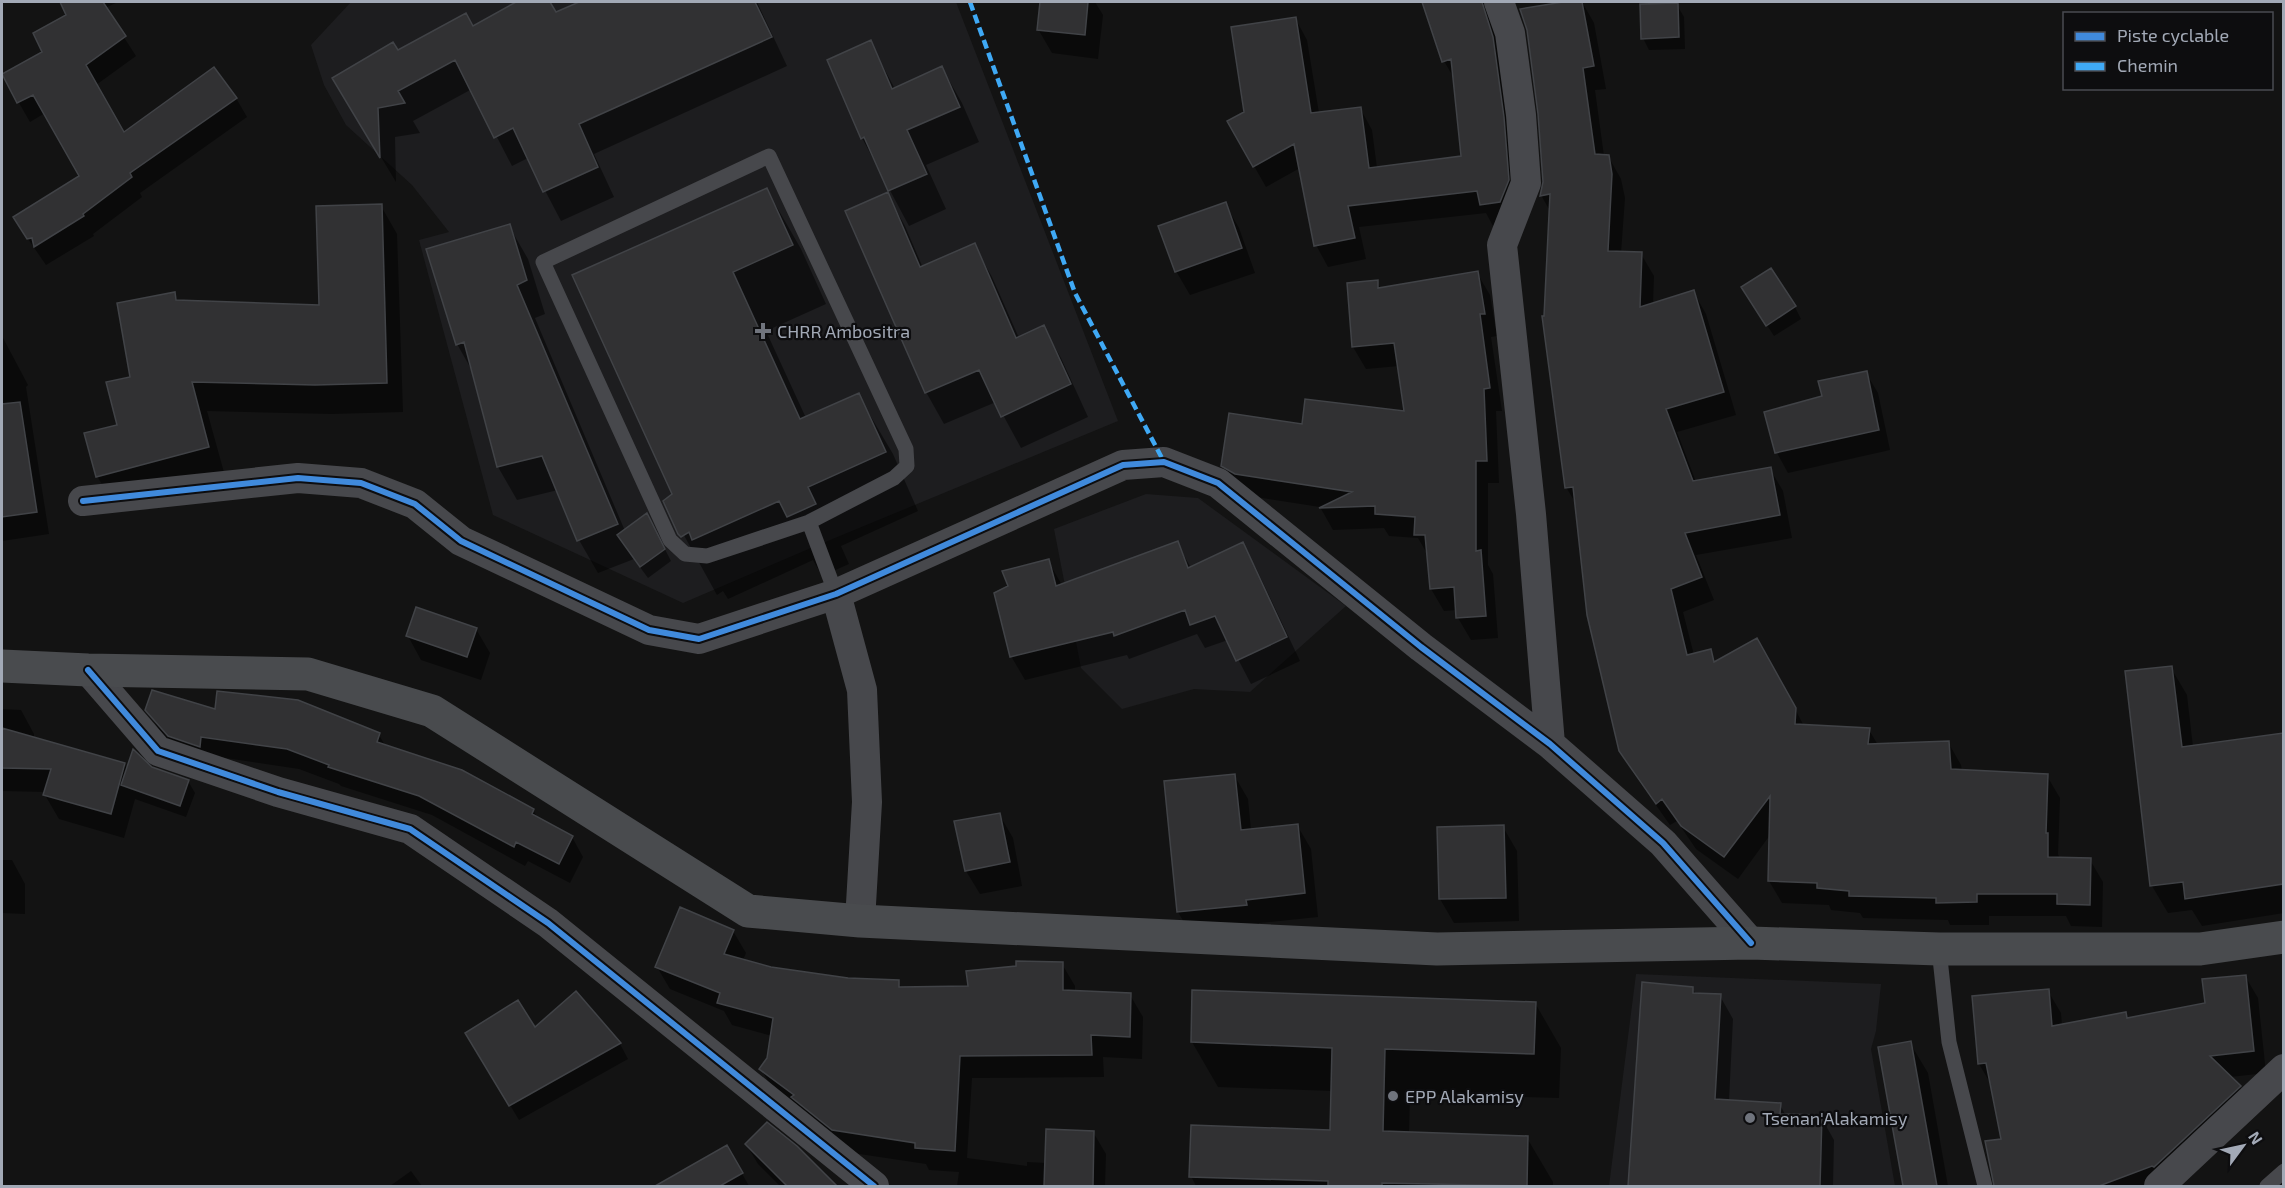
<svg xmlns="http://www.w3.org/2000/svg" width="2285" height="1188" font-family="'Exo 2',sans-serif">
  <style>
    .built { fill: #1d1d1f }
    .shadow { fill: #0007 }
    .building { fill: #313133; stroke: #414347; stroke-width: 1.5 }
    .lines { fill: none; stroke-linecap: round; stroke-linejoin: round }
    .service { stroke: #47484c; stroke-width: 15 }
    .minor { stroke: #47484c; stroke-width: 30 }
    .primary { stroke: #494b4e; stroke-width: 33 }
    .quiet { stroke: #3fa9f5; stroke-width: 4.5; stroke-dasharray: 9 4.5; stroke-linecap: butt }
    .cycleway-casing { stroke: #0d0d0f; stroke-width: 10 }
    .cycleway { stroke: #408adc; stroke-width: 6 }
    .poi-dot { fill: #70747d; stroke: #0d0d0f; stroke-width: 2 }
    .labels { text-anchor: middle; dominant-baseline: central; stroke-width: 4.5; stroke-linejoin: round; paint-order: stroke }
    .poi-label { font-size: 18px; fill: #a2a9b6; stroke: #0d0d0f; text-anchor: start }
  </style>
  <rect width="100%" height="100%" fill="#131313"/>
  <path class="built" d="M 351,2 L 956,2 L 1118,421 L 818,545 L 683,603 L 493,515 L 419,240 L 449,232 L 412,185 L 346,125 L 324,85 L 311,45 Z
    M 1146,494 L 1198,498 L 1346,606 L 1250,692 L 1194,689 L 1122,709 L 1081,668 L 1054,529 Z
    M 1636,974 L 1881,984 L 1876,1031 L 1871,1049 L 1895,1186 L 1609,1186 Z"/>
  <path class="shadow" d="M 61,2 L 118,2 L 105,8 L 136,56 L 96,85 L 124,134 L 236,98 L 247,117 L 140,193 L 142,197 L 93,234 L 94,236 L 46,265 L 26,236 L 81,176 L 45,113 L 30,122 L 3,75 L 44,53 L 68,15 Z
    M 519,2 L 548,2 L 556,14 L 583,2 L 757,2 L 787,66 L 594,154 L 614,197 L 561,221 L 528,158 L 512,166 L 472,89 L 413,121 L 420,133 L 395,137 L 396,182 L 351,107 L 397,52 L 473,28 Z
    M 1041,2 L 1095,2 L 1103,15 L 1098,59 L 1052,53 L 1038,29 Z
    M 1424,2 L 1486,2 L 1505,60 L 1520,203 L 1493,226 L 1486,213 L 1359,227 L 1366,259 L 1328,267 L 1316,245 L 1300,168 L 1266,187 L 1229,122 L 1245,113 L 1295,18 L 1307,40 L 1319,113 L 1360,108 L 1372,130 L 1377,168 L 1462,157 L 1455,80 L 1444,61 Z
    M 1572,2 L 1582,2 L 1594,23 L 1606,89 L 1595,90 L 1604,156 L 1608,156 L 1621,179 L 1625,198 L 1621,253 L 1641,254 L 1654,276 L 1653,304 L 1693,291 L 1706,314 L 1736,415 L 1677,432 L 1696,482 L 1770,469 L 1783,491 L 1792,538 L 1696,555 L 1714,600 L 1683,612 L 1694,655 L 1710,651 L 1716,662 L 1770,662 L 1804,726 L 1869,730 L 1878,745 L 1948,742 L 1961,765 L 1962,771 L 2047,776 L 2060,798 L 2058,854 L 2060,859 L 2090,860 L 2103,882 L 2102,927 L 2071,926 L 2066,916 L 1989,916 L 1989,925 L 1950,925 L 1948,920 L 1863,918 L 1860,913 L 1831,910 L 1829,905 L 1782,903 L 1769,881 L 1770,835 L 1738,879 L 1696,849 L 1677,821 L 1670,825 L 1634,774 L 1620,750 L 1576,504 L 1566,487 L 1559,445 L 1543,318 L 1546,317 L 1550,211 L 1541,195 L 1545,182 L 1540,114 L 1529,30 L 1522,10 Z
    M 1677,5 L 1684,17 L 1685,49 L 1649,50 L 1643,38 Z
    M 870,42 L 895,89 L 942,68 L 962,103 L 979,142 L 926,165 L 946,209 L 909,226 L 862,138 Z
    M 767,190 L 801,249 L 826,304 L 766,331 L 806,418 L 858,395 L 893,454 L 918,511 L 841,546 L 849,564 L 822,576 L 813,560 L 728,599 L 723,591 L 717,595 L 665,501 L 674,495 L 574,276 Z
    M 887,194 L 905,226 L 923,268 L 974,245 L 992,277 L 1019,338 L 1043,327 L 1061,358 L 1088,417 L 1021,448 L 996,402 L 944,424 L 926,392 Z
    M 1225,204 L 1239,228 L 1255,273 L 1190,295 L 1176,271 Z
    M 381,206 L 397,234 L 403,412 L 332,414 L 207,411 L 225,476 L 114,505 L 97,476 L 119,426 L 132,378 L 174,294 L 178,302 L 320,307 Z
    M 509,226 L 528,259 L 545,314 L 535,318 L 625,531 L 653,526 L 671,561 L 648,578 L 634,559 L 598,573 L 579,540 L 558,490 L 517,500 L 498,467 L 474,374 L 457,344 Z
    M 1477,273 L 1490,295 L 1497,336 L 1491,337 L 1502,411 L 1496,411 L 1499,483 L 1488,483 L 1488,565 L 1493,574 L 1498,638 L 1471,640 L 1458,618 L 1457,610 L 1444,611 L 1431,589 L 1429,557 L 1418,538 L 1389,536 L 1384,528 L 1333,530 L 1320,507 L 1249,496 L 1236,488 L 1223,465 L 1303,426 L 1406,413 L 1399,366 L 1366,369 L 1353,347 L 1377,282 L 1381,289 Z
    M 1750,299 L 1795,307 L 1801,319 L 1774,336 Z
    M 2,336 L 28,385 L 26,387 L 49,534 L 2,541 Z
    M 1866,373 L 1878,393 L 1890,450 L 1788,473 L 1777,453 L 1766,413 L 1824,397 Z
    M 1177,543 L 1191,568 L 1242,544 L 1256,568 L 1300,661 L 1251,684 L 1228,640 L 1205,648 L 1197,634 L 1129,659 L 1127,655 L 1025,680 L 1011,656 L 1010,587 L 1048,561 L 1062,585 Z
    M 476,629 L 490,653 L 481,680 L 421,660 L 408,636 Z
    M 2171,668 L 2187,695 L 2193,747 L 2284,735 L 2284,913 L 2202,926 L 2192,910 L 2168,913 L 2152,886 Z
    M 2,709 L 21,710 L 34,734 L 34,739 L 124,764 L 128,770 L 151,768 L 188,781 L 195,793 L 186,817 L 135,799 L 124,838 L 59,819 L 45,795 L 46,792 L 2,791 Z
    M 147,710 L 216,711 L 379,735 L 386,747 L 533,810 L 539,820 L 572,837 L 583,857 L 570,883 L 528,861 L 525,866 L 432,815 L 341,786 L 339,784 L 299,769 L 212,756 L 181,756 L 159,730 Z
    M 1234,775 L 1248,799 L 1251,830 L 1297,825 L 1311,849 L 1318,917 L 1259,923 L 1259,929 L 1192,936 L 1178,912 Z
    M 999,814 L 1013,838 L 1022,886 L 980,894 L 966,871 Z
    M 1503,827 L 1517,851 L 1519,921 L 1454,923 L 1440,899 Z
    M 2,860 L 12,860 L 25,884 L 25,914 L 2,913 Z
    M 733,931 L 746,953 L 743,960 L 770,968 L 848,980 L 898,982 L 902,988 L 969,987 L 1062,964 L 1075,986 L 1075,992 L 1130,995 L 1143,1017 L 1142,1059 L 1103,1057 L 1104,1077 L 972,1078 L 967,1158 L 1027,1166 L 1027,1162 L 1047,1163 L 1093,1132 L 1106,1154 L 1105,1186 L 957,1186 L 959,1172 L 929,1170 L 926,1164 L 846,1152 L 774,1091 L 761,1069 L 769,1058 L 772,1036 L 732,1025 L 724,1011 L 670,989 L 657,967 Z
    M 2245,976 L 2258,998 L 2266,1073 L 2230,1077 L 2240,1087 L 2253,1109 L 2169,1186 L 1996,1186 L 2003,1140 L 1992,1086 L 1979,1064 L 2048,991 L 2061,1013 L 2062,1026 L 2125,1014 L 2129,1019 L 2206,1004 Z
    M 1643,984 L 1692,988 L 1696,994 L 1720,996 L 1733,1019 L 1729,1101 L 1780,1105 L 1786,1116 L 1821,1117 L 1834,1140 L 1833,1186 L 1630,1186 Z
    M 1194,992 L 1535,1003 L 1561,1048 L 1559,1098 L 1410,1094 L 1409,1134 L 1527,1138 L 1553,1182 L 1553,1186 L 1196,1186 L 1191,1176 L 1331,1131 L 1332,1091 L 1218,1087 L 1192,1042 Z
    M 576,993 L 620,1044 L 628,1059 L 519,1120 L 476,1049 L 535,1029 Z
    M 1910,1043 L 1928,1073 L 1948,1186 L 1905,1186 L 1880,1048 Z
    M 746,1144 L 822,1173 L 830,1186 L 780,1186 L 758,1164 Z
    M 727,1147 L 749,1186 L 658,1186 Z
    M 411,1171 L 422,1186 L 390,1186 Z"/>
  <path class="building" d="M 60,2 L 103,2 L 126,36 L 86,65 L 124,132 L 214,67 L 237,98 L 130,173 L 132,177 L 83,214 L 84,216 L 34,247 L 32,238 L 27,239 L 13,217 L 79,176 L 33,95 L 17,103 L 2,74 L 42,52 L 33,33 L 66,15 Z
    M 516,2 L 550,2 L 556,12 L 579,2 L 755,2 L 772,37 L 579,124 L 598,167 L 543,192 L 513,128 L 494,138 L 455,60 L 398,91 L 405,103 L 378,108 L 380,158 L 332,78 L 393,42 L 398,50 L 466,13 L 473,26 Z
    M 1040,2 L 1088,2 L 1085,35 L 1037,30 Z
    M 1422,2 L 1482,2 L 1493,37 L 1504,117 L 1509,180 L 1500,202 L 1480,205 L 1477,191 L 1348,206 L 1355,238 L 1314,246 L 1294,144 L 1253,167 L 1227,121 L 1244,112 L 1231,27 L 1296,17 L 1311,113 L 1361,107 L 1369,168 L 1461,156 L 1451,59 L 1442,62 Z
    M 1563,2 L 1582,2 L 1594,66 L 1583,68 L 1595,154 L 1609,155 L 1612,174 L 1608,251 L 1642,252 L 1640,307 L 1694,290 L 1724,392 L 1666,409 L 1693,481 L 1771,467 L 1780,515 L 1685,533 L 1702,577 L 1671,589 L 1687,655 L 1711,649 L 1714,662 L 1757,638 L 1796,708 L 1795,724 L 1870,728 L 1868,744 L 1949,741 L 1951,769 L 2048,774 L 2046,833 L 2048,833 L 2048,857 L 2091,858 L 2090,905 L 2057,904 L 2057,894 L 1977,894 L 1977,902 L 1936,903 L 1936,898 L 1849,896 L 1849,891 L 1817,888 L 1817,883 L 1768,881 L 1770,796 L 1724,857 L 1681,826 L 1662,799 L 1656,804 L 1619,751 L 1587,615 L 1573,487 L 1565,488 L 1542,316 L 1544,316 L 1550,194 L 1540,196 L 1543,182 L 1538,114 L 1527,30 L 1520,9 Z
    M 1678,3 L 1679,37 L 1641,39 L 1640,4 Z
    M 871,40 L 892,89 L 942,66 L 960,107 L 907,130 L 927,174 L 888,191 L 864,137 L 861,139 L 827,60 Z
    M 767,188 L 793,245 L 733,272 L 800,419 L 859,393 L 886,452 L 808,487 L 816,504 L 787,517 L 779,501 L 692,540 L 689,532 L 681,537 L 678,534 L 663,501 L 672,494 L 572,275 Z
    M 888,192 L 920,267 L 975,243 L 1016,338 L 1044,325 L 1071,384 L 1001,417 L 979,370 L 925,393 L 845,211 Z
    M 1226,202 L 1242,248 L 1175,272 L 1158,226 Z
    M 382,204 L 387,383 L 315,385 L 192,382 L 209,447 L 96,477 L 84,433 L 117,425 L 106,382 L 130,377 L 117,303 L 175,292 L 176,300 L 319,305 L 316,206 Z
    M 510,224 L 527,280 L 517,285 L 618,524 L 577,541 L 542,456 L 497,467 L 464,342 L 456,345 L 426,249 Z
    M 1771,268 L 1796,306 L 1766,326 L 1741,287 Z
    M 1478,271 L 1485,314 L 1480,314 L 1490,388 L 1484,389 L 1487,461 L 1476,461 L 1476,551 L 1481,550 L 1486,616 L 1456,618 L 1454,587 L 1430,589 L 1425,535 L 1414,535 L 1415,517 L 1375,514 L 1375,506 L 1319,508 L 1352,492 L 1235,474 L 1221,466 L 1229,413 L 1302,424 L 1305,399 L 1404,411 L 1394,343 L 1352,347 L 1347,283 L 1378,280 L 1378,288 Z
    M 1867,371 L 1879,430 L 1775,453 L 1764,412 L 1822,396 L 1818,381 Z
    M 20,402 L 37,512 L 2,517 L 2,404 Z
    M 647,513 L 665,549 L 640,567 L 617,535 Z
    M 1178,541 L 1188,568 L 1243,542 L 1287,637 L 1236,661 L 1215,616 L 1190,625 L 1185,610 L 1114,636 L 1113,632 L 1010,657 L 994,593 L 1008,586 L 1002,571 L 1049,559 L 1056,586 Z
    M 416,607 L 477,628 L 467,657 L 406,636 Z
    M 2172,666 L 2182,747 L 2283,733 L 2283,884 L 2185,899 L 2183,882 L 2150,886 L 2125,671 Z
    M 152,690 L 215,709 L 217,691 L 298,700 L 380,733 L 377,742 L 462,770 L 534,809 L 532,814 L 573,836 L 559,864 L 516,842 L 514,847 L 419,796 L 328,767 L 329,765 L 287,749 L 201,737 L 200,747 L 168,736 L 145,710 Z
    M 2,728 L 125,763 L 111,814 L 43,795 L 51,769 L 2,768 Z
    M 133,749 L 152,767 L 189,780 L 180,806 L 121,785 Z
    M 1235,774 L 1241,830 L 1298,824 L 1305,893 L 1246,900 L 1247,905 L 1177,912 L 1164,781 Z
    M 1000,813 L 1010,862 L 965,871 L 954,821 Z
    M 1504,825 L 1506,898 L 1439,899 L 1437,827 Z
    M 680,907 L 734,930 L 724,954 L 771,967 L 848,978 L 899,980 L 899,987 L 968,986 L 966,971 L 1016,966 L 1016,961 L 1063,962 L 1063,990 L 1131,993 L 1130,1037 L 1091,1035 L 1092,1055 L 960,1056 L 955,1151 L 915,1148 L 915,1143 L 832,1130 L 791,1097 L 794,1095 L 759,1069 L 767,1058 L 773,1018 L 717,1003 L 720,993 L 655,967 Z
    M 2246,975 L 2254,1051 L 2210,1056 L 2241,1086 L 2154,1167 L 2152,1166 L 2099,1186 L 1994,1186 L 1985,1141 L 2001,1139 L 1986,1063 L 1978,1064 L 1972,996 L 2049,989 L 2052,1026 L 2126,1012 L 2127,1018 L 2205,1003 L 2202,979 Z
    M 1642,982 L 1693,987 L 1693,993 L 1721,994 L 1715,1099 L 1781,1103 L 1780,1114 L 1822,1115 L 1820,1186 L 1628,1186 Z
    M 1192,990 L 1536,1002 L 1534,1054 L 1385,1049 L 1383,1131 L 1528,1136 L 1527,1186 L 1382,1183 L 1382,1186 L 1328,1186 L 1328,1181 L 1189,1177 L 1191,1125 L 1330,1130 L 1332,1048 L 1191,1042 Z
    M 576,991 L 621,1043 L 509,1106 L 465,1033 L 518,1000 L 535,1027 Z
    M 1911,1041 L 1937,1186 L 1903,1186 L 1878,1047 Z
    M 767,1122 L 797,1146 L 837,1186 L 787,1186 L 745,1144 Z
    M 1046,1129 L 1094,1131 L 1093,1186 L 1044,1186 Z
    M 727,1145 L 743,1173 L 720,1186 L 655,1186 Z"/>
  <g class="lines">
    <path class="service" d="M 769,156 L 906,449 L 907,466 L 894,478 L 809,522 L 707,556 L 685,554 L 670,540 L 543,262 Z
      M 809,522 L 836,594
      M 1939,949 L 1949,1042 L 1985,1186
      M 2267,1186 L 2284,1171"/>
    <path class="minor" d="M 1499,2 L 1510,33 L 1521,115 L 1526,183 L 1502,245 L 1531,514 L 1550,744
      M 83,501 L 298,478 L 361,483 L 415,504 L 461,541 L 649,630 L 699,639 L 836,594 L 1123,465 L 1164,462 L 1218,483 L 1421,647 L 1550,744 L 1663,843 L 1751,943
      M 836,594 L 862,690 L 867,802 L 860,921
      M 88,670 L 158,751 L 278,792 L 410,829 L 548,923 L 874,1186
      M 2159,1186 L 2284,1069"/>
    <path class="primary" d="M 2,666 L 88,670 L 308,674 L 432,711 L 748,911 L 860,921 L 1437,949 L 1751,943 L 1939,949 L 2200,949 L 2284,937"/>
    <path class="quiet" d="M 970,2 L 1075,293 L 1164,462"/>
    <g class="cycleway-casing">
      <path id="cycleway" d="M 83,501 L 298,478 L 361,483 L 415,504 L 461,541 L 649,630 L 699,639 L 836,594 L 1123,465 L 1164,462 L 1218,483 L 1421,647 L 1550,744 L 1663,843 L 1751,943
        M 88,670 L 158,751 L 278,792 L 410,829 L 548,923 L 874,1186"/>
    </g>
    <use href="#cycleway" class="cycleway"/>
  </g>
  <g class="poi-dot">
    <path d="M760 322h6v6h6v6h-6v6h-6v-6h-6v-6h6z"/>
    <circle cx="1393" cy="1096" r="6"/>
    <circle cx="1750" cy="1118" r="6"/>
  </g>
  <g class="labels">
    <g class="poi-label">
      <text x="777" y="331">CHRR Ambositra</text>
      <text x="1405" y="1096">EPP Alakamisy</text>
      <text x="1762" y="1118">Tsenan'Alakamisy</text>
    </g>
  </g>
  <rect width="2285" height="1188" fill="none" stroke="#a2a9b6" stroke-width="6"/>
  <rect x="2063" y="12" width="210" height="78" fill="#0d0d0f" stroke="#494b52" stroke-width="1.5"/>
  <rect x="2075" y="32" width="30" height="9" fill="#408adc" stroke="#494b52" stroke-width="1.5"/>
  <text x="2117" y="42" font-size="18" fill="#a2a9b6">Piste cyclable</text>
  <rect x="2075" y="62" width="30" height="9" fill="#3fa9f5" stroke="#494b52" stroke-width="1.5"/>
  <text x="2117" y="72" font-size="18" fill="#a2a9b6">Chemin</text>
  <g transform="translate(2243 1146) rotate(57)" stroke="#0d0d0f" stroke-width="4.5" paint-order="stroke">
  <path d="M0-4.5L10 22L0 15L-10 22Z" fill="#a2a9b6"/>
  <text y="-9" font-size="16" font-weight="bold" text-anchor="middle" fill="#a2a9b6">N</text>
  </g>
</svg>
